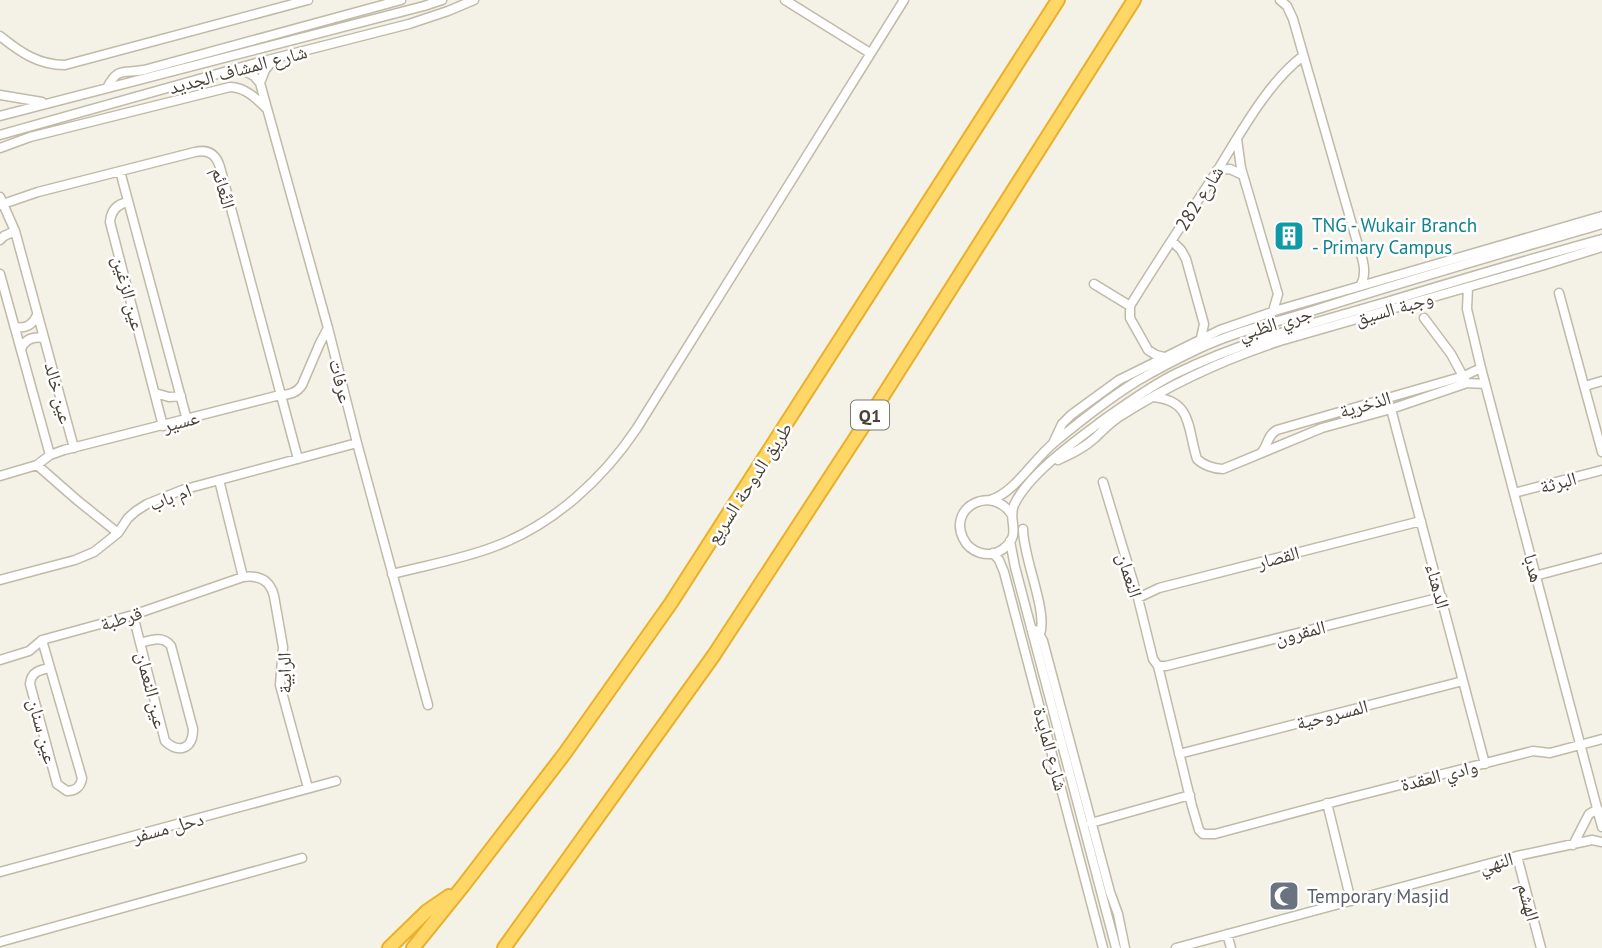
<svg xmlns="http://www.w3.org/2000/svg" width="1602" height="948" font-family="'PT Sans','Noto Naskh Arabic',sans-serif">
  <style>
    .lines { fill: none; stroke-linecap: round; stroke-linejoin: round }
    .minor-casing { stroke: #c0baa8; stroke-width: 11 }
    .highway-casing { stroke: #e9b02b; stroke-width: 16 }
    .minor { stroke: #fff; stroke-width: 8 }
    .highway { stroke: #ffd766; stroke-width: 12 }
    .labels { text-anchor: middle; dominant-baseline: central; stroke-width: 5; stroke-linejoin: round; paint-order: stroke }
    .shield { fill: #fff; stroke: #7f7a72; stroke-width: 2 }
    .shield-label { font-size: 18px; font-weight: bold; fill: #484135 }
    .street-label { font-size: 19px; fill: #484135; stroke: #fff }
    .culture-label { font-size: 19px; fill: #0d838f; stroke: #fff; text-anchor: start }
    .worship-label { font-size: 19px; fill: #5b616d; stroke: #fff; text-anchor: start }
  </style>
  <rect width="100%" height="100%" fill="#f4f1e6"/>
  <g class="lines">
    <g class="minor-casing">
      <path id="minor" d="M 785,0 L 870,53
        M 1280,0 L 1287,6 L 1293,19 L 1355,235 C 1359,250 1370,271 1360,286
        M 0,36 C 20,52 38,65 65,65 L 308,0
        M 239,68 L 254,76 L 260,83 L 328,328 L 357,443 L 428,705
        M 260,83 L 265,70 L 274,59
        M 107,88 C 118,66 124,74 144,70 L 401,0
        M 0,95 L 42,102
        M 0,116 L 424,6 L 442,0
        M 0,135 L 256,63 L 409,24 L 448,11 L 474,0
        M 1237,139 L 1241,168 L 1278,294 L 1273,311
        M 0,148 L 30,137 L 230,87 C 245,87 257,99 267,109
        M 1217,170 L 1230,169 L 1243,175
        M 120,171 L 187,420
        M 0,197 L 15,231 L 74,448
        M 128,202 C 117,204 111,211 110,222 L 163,426
        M 0,205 L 38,192 L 195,152 C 208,149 216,154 220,167 L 298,459
        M 0,240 L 4,236 L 15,231
        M 1172,241 L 1181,250 L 1186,259 L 1204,324 L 1201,338
        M 0,274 L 50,455
        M 1094,284 L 1130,306
        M 1468,287 L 1467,309 L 1481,368 L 1602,827
        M 1559,293 L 1602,452
        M 1424,318 L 1451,354 L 1465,380
        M 15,327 C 25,329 33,325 37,315
        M 21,349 C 25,339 33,336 44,338
        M 1164,357 L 1156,355 L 1148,350 L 1130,318 L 1130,306 C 1158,260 1188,216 1217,171 C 1240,134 1268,82 1303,56
        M 1585,386 L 1602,381
        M 155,393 L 169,397 L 181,396
        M 1152,397 C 1193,400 1187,428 1197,459 C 1203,465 1214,469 1223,469 L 1322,428 L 1391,409 L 1467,383 L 1485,384
        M 1391,409 L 1485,764
        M 1054,441 L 1062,424 L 1071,415 L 1119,380 L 1220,330 L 1278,310 L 1602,216
        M 1261,453 C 1268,446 1267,435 1277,430 L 1464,376 L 1481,368
        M 1058,460 C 1071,454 1084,448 1095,438 C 1103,430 1110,423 1119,417 C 1170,384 1222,360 1280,341 L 1541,266 L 1602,247
        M 37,465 L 77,500 L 118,533
        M 0,476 L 37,465 L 50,455 L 64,450 L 280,395 C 289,395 297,393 302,385 L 320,343 L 328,328
        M 219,480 L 243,577
        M 1103,482 L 1138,598 L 1153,659 L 1158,666 L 1192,806 L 1199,830 L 1203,834 L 1215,834 L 1345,799 L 1533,751 L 1550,753 L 1602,739
        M 1514,493 L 1602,470
        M 990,500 C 1015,493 1034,458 1056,441 C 1082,420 1108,399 1137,381 C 1156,370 1177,359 1198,349 C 1236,331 1278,322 1318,309 C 1412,279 1507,252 1602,224
        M 1012,515 C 992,484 948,507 963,538 C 970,553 989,559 1003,549 C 1023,534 1007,521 1014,505 C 1029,473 1078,439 1106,418 C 1129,402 1152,385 1177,373 C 1243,341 1314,323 1383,303 C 1456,281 1529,259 1602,239
        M 1023,529 C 1023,558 1048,611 1040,634
        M 1010,541 L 1015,567 L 1116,948
        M 993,553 L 999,560 L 1004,572 L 1103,948
        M 392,574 C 427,565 463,559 496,546 C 554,524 603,479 637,428 L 904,0
        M 1535,576 L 1602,558
        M 0,580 L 75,560 L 94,552 L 118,533 L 128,518 L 136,511 L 147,504 L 182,490 L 357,443
        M 1138,598 L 1159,588 L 1421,521
        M 133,615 L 165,741 C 179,754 193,749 193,729 L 171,646 C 163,635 151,640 140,643
        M 1031,628 L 1038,632 L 1043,641 L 1110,892 L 1118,914 L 1125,948
        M 42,640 L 82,778 C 81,787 75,791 67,791 L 57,784 L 30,684 C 31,672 39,670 50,668
        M 0,660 L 29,651 L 42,640 L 133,615 L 243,577 C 259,575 270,580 274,596 L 283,647 L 280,685 L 308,788
        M 1158,666 L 1166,666 L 1442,597
        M 1179,754 L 1463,681
        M 1327,803 L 1351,901
        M 1091,823 L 1190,795
        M 1573,845 L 1589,814 L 1598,809
        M 1517,856 L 1541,948
        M 0,872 L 336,781
        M 1227,934 L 1231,948
        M 0,942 L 302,858
        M 1176,948 L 1517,856 L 1592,840 L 1602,842"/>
    </g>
    <g class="highway-casing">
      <path id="highway" d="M 389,948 L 427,911 L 449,896
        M 413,948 L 463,886 L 565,753 L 671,603 L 1058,0
        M 504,948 L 714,655 L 881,399 L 1134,0"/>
    </g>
    <use href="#minor" class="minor"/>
    <use href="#highway" class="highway"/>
  </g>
  <defs>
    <g id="building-square" transform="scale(1.575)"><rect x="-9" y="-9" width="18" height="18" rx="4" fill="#0f9aa8" stroke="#fff"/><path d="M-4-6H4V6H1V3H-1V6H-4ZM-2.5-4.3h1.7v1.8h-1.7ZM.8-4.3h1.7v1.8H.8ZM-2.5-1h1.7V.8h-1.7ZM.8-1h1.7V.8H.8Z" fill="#fff"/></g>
    <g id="mosque-square" transform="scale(1.575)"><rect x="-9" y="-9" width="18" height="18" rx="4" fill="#6b7280" stroke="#fff"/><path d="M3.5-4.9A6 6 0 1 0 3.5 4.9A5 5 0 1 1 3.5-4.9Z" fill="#fff"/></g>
  </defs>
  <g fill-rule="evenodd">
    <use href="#building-square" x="1289" y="236"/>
    <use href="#mosque-square" x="1284" y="896"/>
  </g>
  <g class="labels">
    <rect class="shield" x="851" y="400.5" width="38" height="29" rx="5"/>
    <g class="shield-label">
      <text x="870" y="415">Q1</text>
    </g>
    <g class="street-label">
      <text transform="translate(238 69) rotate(-15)">شارع المشاف الجديد</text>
      <text transform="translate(224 188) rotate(74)">النًعائم</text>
      <text transform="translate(1199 198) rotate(-58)">شارع 282</text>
      <text transform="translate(129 293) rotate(75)">عين الزغين</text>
      <text transform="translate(1394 308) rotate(-16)">وجبة السيق</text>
      <text transform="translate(1275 323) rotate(-17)">جري الظبي</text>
      <text transform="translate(341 381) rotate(76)">عرفات</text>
      <text transform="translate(59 393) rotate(75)">عين خالد</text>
      <text transform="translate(1365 404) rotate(-16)">الذخرية</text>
      <text transform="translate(181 421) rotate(-15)">عسير</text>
      <text transform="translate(1558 482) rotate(-15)">البرثة</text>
      <text transform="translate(749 483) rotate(-57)">طريق الدوحة السريع</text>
      <text transform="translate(170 497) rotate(-21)">ام باب</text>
      <text transform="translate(1278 557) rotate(-15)">القصار</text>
      <text transform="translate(1534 568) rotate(75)">هدبا</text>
      <text transform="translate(1130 575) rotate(73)">النعمان</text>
      <text transform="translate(1438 586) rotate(75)">الدهناء</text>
      <text transform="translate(121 618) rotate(-17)">قرطبة</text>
      <text transform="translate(1300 632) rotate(-14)">المقرون</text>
      <text transform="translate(284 673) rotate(-91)">الرابية</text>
      <text transform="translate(152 690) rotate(76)">عين النعمان</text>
      <text transform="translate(1332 714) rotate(-14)">المسروحية</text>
      <text transform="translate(43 731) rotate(75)">عين سنان</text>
      <text transform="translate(1051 749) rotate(75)">شارع المايدة</text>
      <text transform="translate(1439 775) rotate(-14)">وادي العقدة</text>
      <text transform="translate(168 827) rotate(-15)">دحل مسفر</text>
      <text transform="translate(1496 862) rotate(-15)">النهي</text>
      <text transform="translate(1529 902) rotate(75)">الهشم</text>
    </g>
    <g class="culture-label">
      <text x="1312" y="225">TNG - Wukair Branch<tspan x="1312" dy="22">- Primary Campus</tspan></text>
    </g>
    <g class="worship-label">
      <text x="1307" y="896">Temporary Masjid</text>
    </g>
  </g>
</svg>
